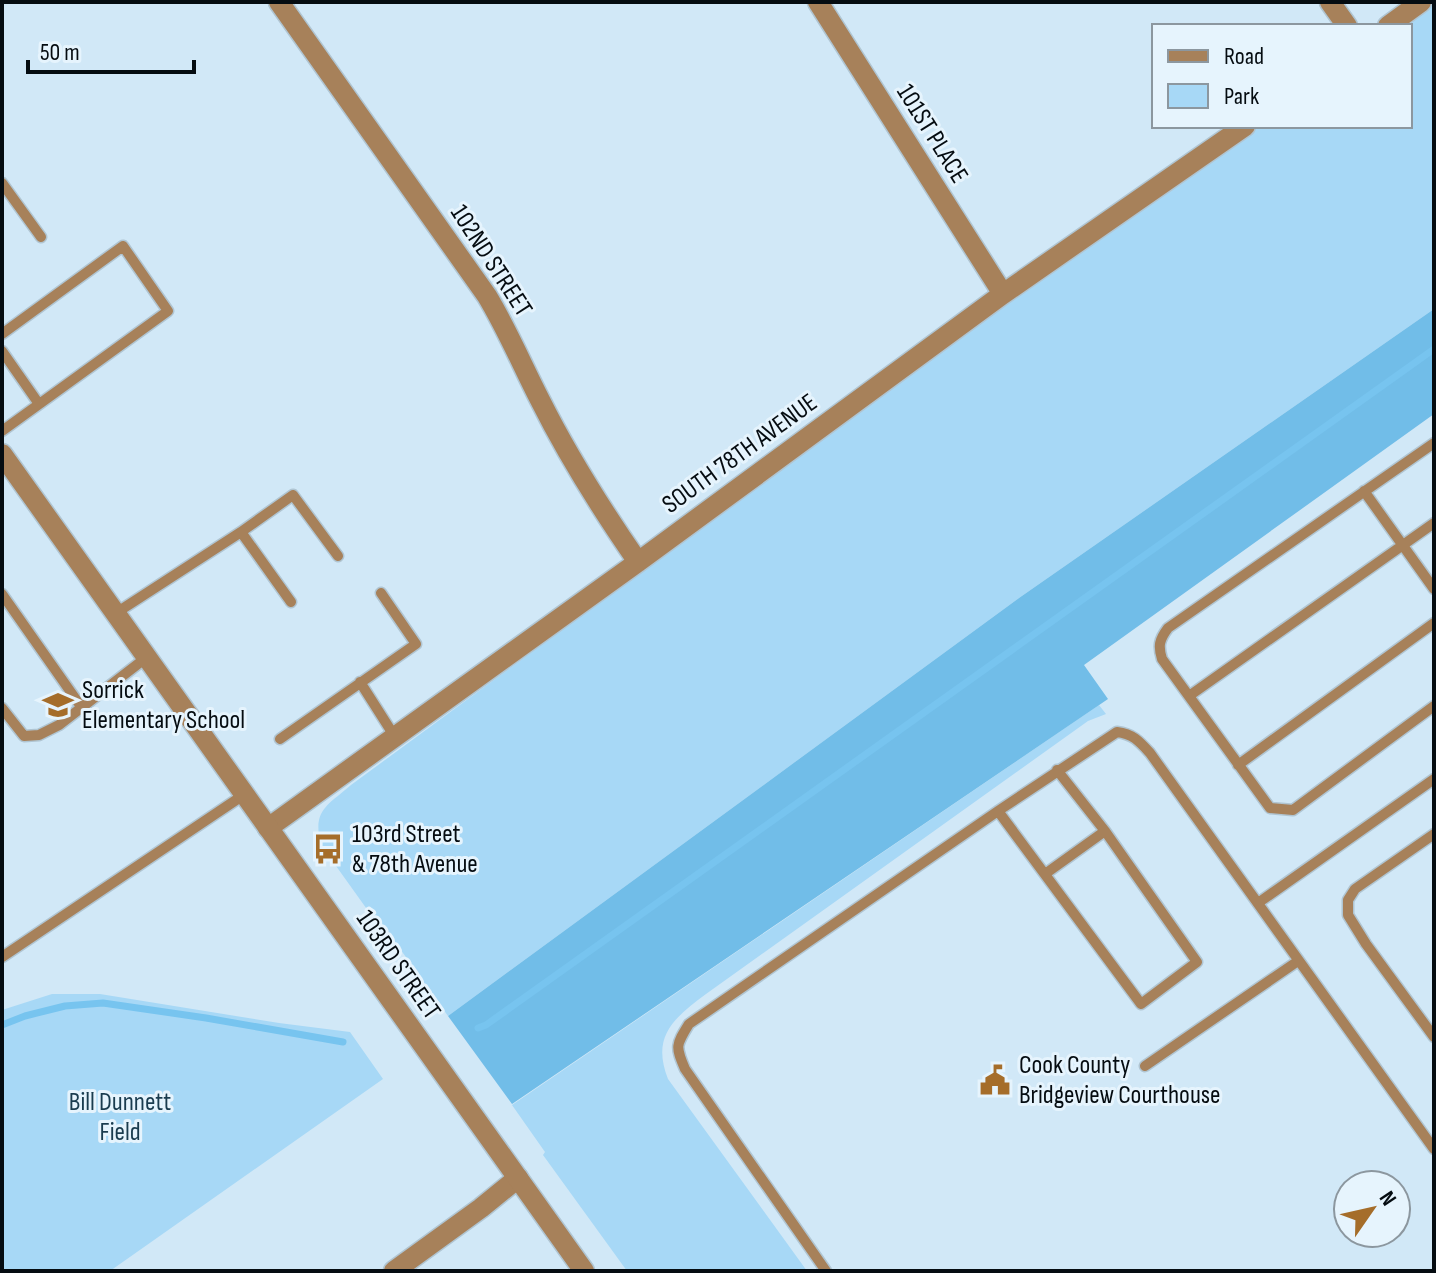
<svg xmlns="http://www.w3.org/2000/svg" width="1436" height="1273" font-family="'Sofia Sans Condensed',sans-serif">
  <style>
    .green { fill: #a7d8f6 }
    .forest { fill: #71bde8 }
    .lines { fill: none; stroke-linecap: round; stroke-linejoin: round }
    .stream { stroke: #77c4ef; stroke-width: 7 }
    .service-casing { stroke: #b0c5d2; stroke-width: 13 }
    .minor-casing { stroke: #b0c5d2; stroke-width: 23 }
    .tertiary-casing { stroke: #b0c5d2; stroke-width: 23 }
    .service { stroke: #a7815a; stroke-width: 10 }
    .minor { stroke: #a7815a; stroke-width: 20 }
    .tertiary { stroke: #a7815a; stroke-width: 20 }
    .labels { text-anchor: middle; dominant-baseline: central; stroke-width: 6; stroke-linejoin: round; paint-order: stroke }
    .street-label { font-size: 26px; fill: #050c11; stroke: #e6f4fd }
    .poi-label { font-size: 26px; fill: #050c11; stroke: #e6f4fd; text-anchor: start }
    .park-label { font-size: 26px; fill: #1a3c4f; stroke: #e6f4fd }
  </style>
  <rect width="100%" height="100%" fill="#d1e8f7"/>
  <path class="green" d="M 1434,3 L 1434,309 L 1019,598 L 448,1016 L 393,939 L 389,940 L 321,845 C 312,810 327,806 351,785 L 937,354 L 1259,126 L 1410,126 L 1410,26 L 1401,26 Z
    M 1099,705 L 1106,714 L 1088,721 L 706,994 C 674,1018 651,1036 668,1079 L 807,1271 L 627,1271 L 543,1155 L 545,1152 L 512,1105 Z
    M 52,994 L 100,994 L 279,1023 L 350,1032 L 383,1079 L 110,1271 L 2,1271 L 2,1010 Z"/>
  <path class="forest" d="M 1434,309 L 1434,414 L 1084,665 L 1108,699 L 512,1104 L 448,1016 L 1019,598 Z"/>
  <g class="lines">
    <path class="stream" d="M 2,1025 L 25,1016 L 65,1006 L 103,1003 L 206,1018 L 343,1042
      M 478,1028 L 486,1025 L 1434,349"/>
    <g class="service-casing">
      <path id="service" d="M 2,183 L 41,237
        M 2,334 L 123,246 L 168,311 L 2,431
        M 2,351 L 39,404
        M 1434,443 L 1168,628 C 1159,640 1158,646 1162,659 L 1270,808 L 1293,810 L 1434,706
        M 1364,491 L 1434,589
        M 241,532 L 291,602
        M 2,594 L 82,708
        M 116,613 L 241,532 L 293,495 L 338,556
        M 360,682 L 395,737
        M 1189,696 L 1434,523
        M 2,708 L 24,736 L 39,735 L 59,725 L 147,657
        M 280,739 L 416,644 L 381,593
        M 1238,765 L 1434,623
        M 998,811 L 1141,1004 L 1197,962 L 1105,831 L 1057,770
        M 1434,834 L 1355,889 L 1348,900 L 1348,915 L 1366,944 L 1434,1037
        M 1045,874 L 1105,831
        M 1258,903 L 1434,779
        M 2,957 L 245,794
        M 1145,1066 L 1298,961
        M 826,1271 L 685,1069 C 675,1046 676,1045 689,1024 L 998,811 L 1117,732 C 1133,734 1139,741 1150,753 L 1434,1149"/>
    </g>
    <g class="minor-casing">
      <path id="minor" d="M 279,2 L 487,296 C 507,329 522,365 540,400 C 568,456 602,510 638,562
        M 818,2 L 1003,294
        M 1330,2 L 1347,26
        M 1388,26 L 1421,2
        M 268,828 L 638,562 L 1003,294 L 1245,126
        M 394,1271 L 481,1208 L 518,1178"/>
    </g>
    <g class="tertiary-casing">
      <path id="tertiary" d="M 2,454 L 584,1271"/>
    </g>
    <use href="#service" class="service"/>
    <use href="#minor" class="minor"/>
    <use href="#tertiary" class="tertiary"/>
  </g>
  <defs>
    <g id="school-bare" transform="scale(2.4)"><path d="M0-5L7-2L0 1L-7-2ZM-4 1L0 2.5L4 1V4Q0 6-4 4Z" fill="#a56d2a" stroke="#e6f4fd" stroke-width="2.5" paint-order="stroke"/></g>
    <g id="bus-bare" transform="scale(2.4)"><path d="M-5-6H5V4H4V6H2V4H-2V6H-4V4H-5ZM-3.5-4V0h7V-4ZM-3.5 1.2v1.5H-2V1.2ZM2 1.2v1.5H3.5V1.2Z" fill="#a56d2a" stroke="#e6f4fd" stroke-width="2.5" paint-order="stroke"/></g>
    <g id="civic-bare" transform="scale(2.4)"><path d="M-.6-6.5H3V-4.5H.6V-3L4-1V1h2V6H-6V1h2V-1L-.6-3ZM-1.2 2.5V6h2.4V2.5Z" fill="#a56d2a" stroke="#e6f4fd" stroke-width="2.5" paint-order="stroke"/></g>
  </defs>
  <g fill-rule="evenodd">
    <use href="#school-bare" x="58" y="705"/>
    <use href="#bus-bare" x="328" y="849"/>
    <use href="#civic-bare" x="995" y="1080"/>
  </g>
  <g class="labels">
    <g class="street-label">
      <text transform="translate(932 134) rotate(58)">101ST PLACE</text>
      <text transform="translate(491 261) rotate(57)">102ND STREET</text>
      <text transform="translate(740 454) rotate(-36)">SOUTH 78TH AVENUE</text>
      <text transform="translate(398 965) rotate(55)">103RD STREET</text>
    </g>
    <g class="poi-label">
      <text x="82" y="690">Sorrick<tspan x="82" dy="30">Elementary School</tspan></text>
      <text x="352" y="834">103rd Street<tspan x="352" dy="30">&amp; 78th Avenue</tspan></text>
      <text x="1019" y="1065">Cook County<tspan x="1019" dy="30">Bridgeview Courthouse</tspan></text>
    </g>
    <g class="park-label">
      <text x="120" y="1102">Bill Dunnett<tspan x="120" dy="30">Field</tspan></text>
    </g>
  </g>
  <rect width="1436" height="1273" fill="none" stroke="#050c11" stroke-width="8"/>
  <rect x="1152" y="24" width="260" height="104" fill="#e6f4fd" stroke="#8c979f" stroke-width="2"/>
  <rect x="1168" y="50" width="40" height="12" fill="#a7815a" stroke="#8c979f" stroke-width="2"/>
  <text x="1224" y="64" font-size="24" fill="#050c11">Road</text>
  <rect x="1168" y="84" width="40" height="24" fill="#a7d8f6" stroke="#8c979f" stroke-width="2"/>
  <text x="1224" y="104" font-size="24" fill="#050c11">Park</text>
  <g transform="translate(1372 1209) rotate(56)"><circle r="38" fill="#e6f4fd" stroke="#8c979f" stroke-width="2"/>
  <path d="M0-6L14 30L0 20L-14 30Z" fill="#a56d2a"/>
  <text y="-12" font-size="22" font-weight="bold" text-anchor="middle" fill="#050c11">N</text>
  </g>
  <path d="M28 60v12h166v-12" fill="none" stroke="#050c11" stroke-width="4"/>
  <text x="40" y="60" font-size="24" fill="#050c11" stroke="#e6f4fd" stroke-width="6" paint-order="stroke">50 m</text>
</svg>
